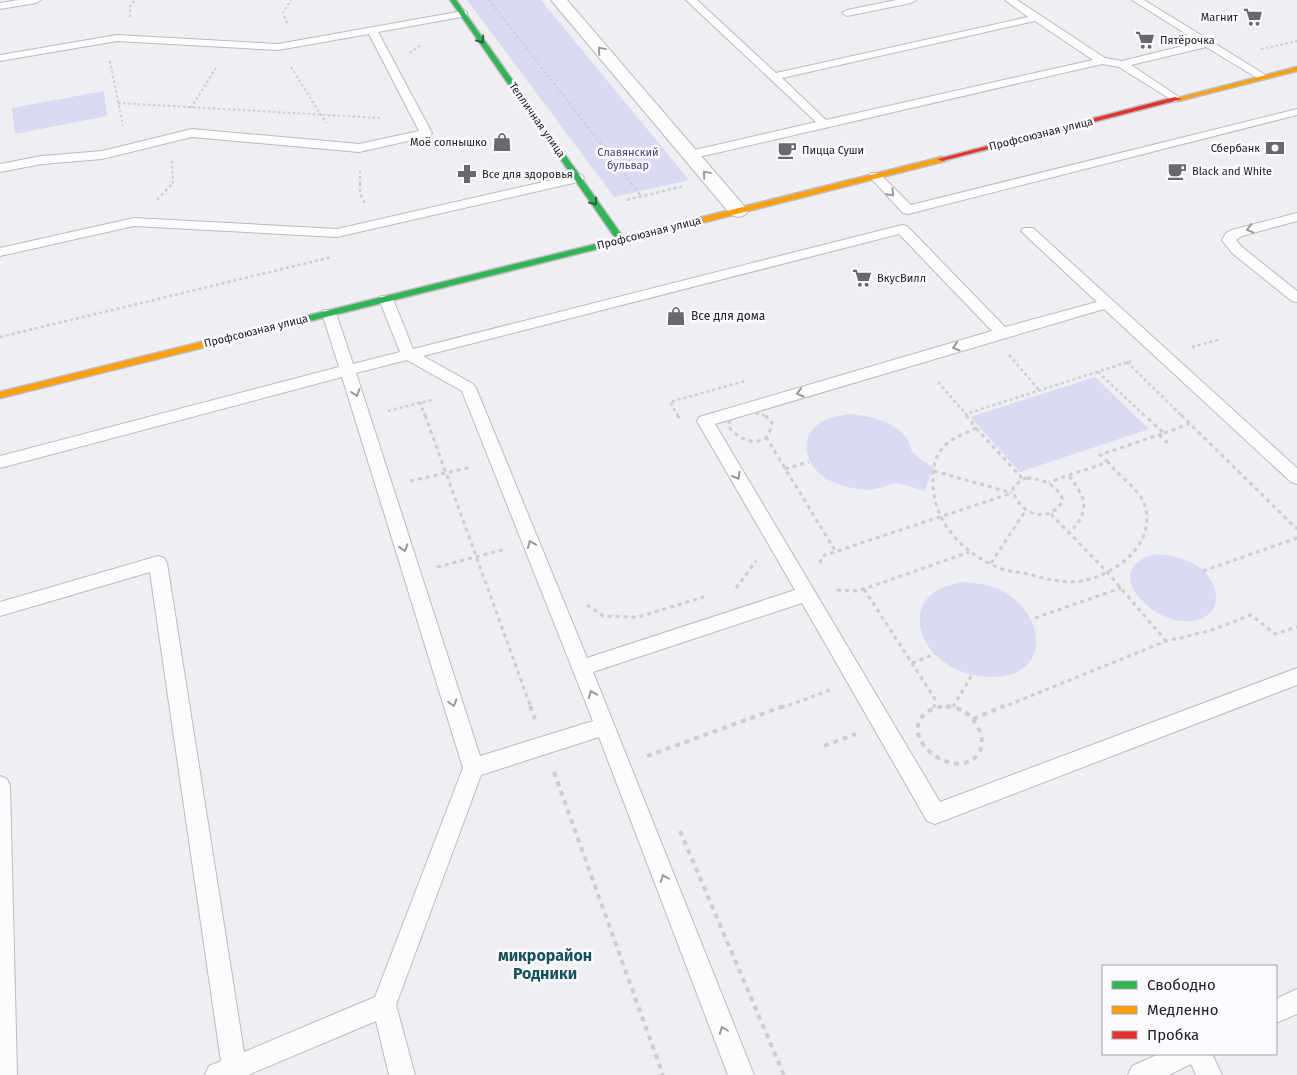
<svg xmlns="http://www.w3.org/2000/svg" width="1297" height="1075" font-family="'Fira Sans',sans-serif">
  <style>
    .green { fill: #dadaf3 }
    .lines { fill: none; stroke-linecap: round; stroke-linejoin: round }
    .lane-casing { stroke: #bcbcbf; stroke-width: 2 }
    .street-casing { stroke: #bcbcbf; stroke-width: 2 }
    .fast-casing { stroke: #bcbcbf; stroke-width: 3 }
    .slow-casing { stroke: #bcbcbf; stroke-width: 3 }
    .jam-casing { stroke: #bcbcbf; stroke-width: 3 }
    .path-far3 { stroke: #ceced0; stroke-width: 2; stroke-dasharray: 2.5 2.5; stroke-linecap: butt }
    .path-far2 { stroke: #ceced0; stroke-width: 2.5; stroke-dasharray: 3 3; stroke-linecap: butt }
    .path-far1 { stroke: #ceced0; stroke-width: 3; stroke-dasharray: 4 4; stroke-linecap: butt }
    .path { stroke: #ceced0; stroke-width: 4; stroke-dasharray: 5 5; stroke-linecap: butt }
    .lane { fill: #fcfcfd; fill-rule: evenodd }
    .street { fill: #fcfcfd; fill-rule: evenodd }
    .fast { fill: #30b455; fill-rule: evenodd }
    .slow { fill: #ff9f0a; fill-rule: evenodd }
    .jam { fill: #e5322d; fill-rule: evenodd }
    .oneway { stroke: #28633a }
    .oneway2 { stroke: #99999b }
    .labels { text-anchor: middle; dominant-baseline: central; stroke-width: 5; stroke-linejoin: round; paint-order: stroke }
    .far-poi-label { font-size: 11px; fill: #212123; stroke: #fbfbff; text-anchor: start }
    .far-street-label { font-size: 11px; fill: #212123; stroke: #fbfbff }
    .far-park-label { font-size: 11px; fill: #45417d; stroke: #fbfbff }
    .poi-label { font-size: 12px; fill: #212123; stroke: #fbfbff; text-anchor: start }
    .near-neighbourhood-label { font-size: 16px; font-weight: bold; fill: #155158; stroke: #fbfbff }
  </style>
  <rect width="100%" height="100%" fill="#eeeef3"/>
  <path class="green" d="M 467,0 L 541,0 L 689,180 L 614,197 Z
    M 104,91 L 107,116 L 15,134 L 12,108 Z
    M 1095,377 L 1149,429 L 1020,472 L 970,417 Z
    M 849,414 C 870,416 896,421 908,440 C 910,444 910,448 912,451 C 917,458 927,463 934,468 L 924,491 C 916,489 903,483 894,483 C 890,484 885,487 880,488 C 863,492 846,488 831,481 C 808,470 795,440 820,423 C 829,417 839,416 849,414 Z
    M 1156,554 C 1170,555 1183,558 1196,565 C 1215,577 1228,608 1200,619 C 1160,634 1093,569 1156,554 Z
    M 961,582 C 973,583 986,583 998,589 C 1046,610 1054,677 992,677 C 979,677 967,675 955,669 C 940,660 925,648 921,630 C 915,600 934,588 961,582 Z"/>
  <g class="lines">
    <g class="lane-casing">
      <path id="lane" d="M 18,0 L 41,0 L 36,3 L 0,9 L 0,3 Z
        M 686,0 L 697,0 L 776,73 L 1028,17 L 1005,0 L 1017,0 L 1105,58 L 1122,61 L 1199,42 L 1132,0 L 1144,0 L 1269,77 L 1263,80 L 1259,79 L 1206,47 L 1131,65 L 1179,97 L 1181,99 L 1175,102 L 1119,67 L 1102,64 L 690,159 L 686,158 L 684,155 L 686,152 L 816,122 ZM 1035,21 L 1093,60 L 826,120 L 782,78 Z
        M 896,0 L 916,0 L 911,3 L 847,16 L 842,13 L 847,10 Z
        M 463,11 L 467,12 L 467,16 L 378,32 L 432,133 L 430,136 L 359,152 L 192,137 L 102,159 L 42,164 L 0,172 L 0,164 L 42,156 L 102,151 L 192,129 L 359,144 L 419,131 L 369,34 L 278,50 L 117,41 L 0,61 L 0,55 L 117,35 L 278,44 Z
        M 1297,109 L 1297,115 L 908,214 L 903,213 L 869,176 L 871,173 L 879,173 L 911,205 Z
        M 578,174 L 582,175 L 584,178 L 582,181 L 337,237 L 134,226 L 0,256 L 0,248 L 134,218 L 337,229 Z
        M 1297,213 L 1297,221 L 1242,236 L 1236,240 L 1242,247 L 1297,291 L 1297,302 L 1292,301 L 1232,253 L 1222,240 L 1226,233 L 1232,230 Z
        M 902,225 L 907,226 L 1005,327 L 1097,302 L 1021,231 L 1023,228 L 1033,228 L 1297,468 L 1297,484 L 1291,482 L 1104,309 L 715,424 L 940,802 L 1297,668 L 1297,685 L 935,824 L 927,821 L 802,603 L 593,672 L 754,1075 L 728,1075 L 599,737 L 481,775 L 396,1005 L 415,1075 L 389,1075 L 376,1021 L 248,1075 L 205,1075 L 209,1066 L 221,1061 L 150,572 L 0,616 L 0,602 L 158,556 L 164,558 L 167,563 L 244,1052 L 375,997 L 463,768 L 342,377 L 0,468 L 0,456 L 339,367 L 322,313 L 324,310 L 334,310 L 336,313 L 353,364 L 400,352 L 379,299 L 381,296 L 391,296 L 393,299 L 413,349 ZM 899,234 L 992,331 L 699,417 L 697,421 L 795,590 L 587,658 L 476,388 L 473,384 L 423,356 ZM 407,360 L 462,391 L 593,721 L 480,756 L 356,373 Z
        M 0,776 L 7,779 L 10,786 L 17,1075 L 0,1075 Z
        M 1297,989 L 1297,1014 L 1276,1023 L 1276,999 Z
        M 1159,1054 L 1212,1054 L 1222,1075 L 1196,1075 L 1191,1064 L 1169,1075 L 1128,1075 L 1132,1066 Z"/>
    </g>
    <g class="street-casing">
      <path id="street" d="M 551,0 L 567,0 L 745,207 L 748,211 L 745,215 L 738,217 L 731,215 Z"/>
    </g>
    <g class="fast-casing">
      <path id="fast" d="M 450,0 L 456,0 L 623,237 L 642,232 L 646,235 L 645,237 L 298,324 L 295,323 L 295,319 L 298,318 L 616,239 Z"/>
    </g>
    <g class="slow-casing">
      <path id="slow" d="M 1297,67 L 1297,71 L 1178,101 L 1174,99 Z
        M 942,157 L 946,159 L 945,161 L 642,238 L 638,235 L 639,233 Z
        M 298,318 L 301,319 L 301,323 L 0,398 L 0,392 Z"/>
    </g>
    <g class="jam-casing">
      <path id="jam" d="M 1175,97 L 1182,99 L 942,161 L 938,159 Z"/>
    </g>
    <path class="path-far3" d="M 489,0 L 632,184
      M 130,17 L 130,6 L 135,0
      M 287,23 L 283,13 L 291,0
      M 1261,49 L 1297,41
      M 410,53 L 421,45
      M 110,61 L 123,126
      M 291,67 L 326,123
      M 118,103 L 380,118
      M 191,108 L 217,66
      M 172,161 L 173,184
      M 360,171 L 360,184"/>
    <path class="path-far2" d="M 360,183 L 360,194 L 365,204
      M 631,183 L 641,196
      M 157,200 L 173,183
      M 627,200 L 684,186
      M 0,337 L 332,257
      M 1192,347 L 1218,340
      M 1009,355 L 1039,390
      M 1127,362 L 1182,416
      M 1098,372 L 1145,416
      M 938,382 L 966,414
      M 420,402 L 425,416
      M 388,411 L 435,399
      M 678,416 L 670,402 L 745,381
      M 734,416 L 745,410 L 766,416
      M 967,416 L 966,414 L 1131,361"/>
    <path class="path-far1" d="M 425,415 L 531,708
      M 677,415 L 680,419
      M 736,415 L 732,417 L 728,425 C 734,437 757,449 768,435 C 770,432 771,426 772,423 L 765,415
      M 966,415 L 976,428 C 964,434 949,439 941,450 C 935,458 933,469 933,479 C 932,511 949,537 975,555 C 984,561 995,567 1005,570 C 1013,572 1020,572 1028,574 C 1067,585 1090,587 1124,561 C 1146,544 1156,515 1137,492 C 1128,481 1116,473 1108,462 L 1049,482
      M 1181,415 L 1297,529
      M 976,428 L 1023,479
      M 1164,433 L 1189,424
      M 1159,435 L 1168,443
      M 766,437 L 836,552
      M 1108,462 L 1100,455 L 1164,433 L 1144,415
      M 785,469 L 809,462
      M 934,471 L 1012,493
      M 1069,476 C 1087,499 1090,510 1070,533
      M 1027,478 C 1043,479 1056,484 1063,500 C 1050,526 1016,514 1013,488 L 1021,480 Z
      M 410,481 L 472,467
      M 1051,514 L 1107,572 L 1166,641
      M 820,563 L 822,556 L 1012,493
      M 991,563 L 1026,510
      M 437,567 L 506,549
      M 1203,571 L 1297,538
      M 736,588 L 756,561
      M 864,589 L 935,699 L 934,708
      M 837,590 L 858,591 L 969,552
      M 587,605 L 603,616 L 638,617 L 704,597
      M 1035,618 L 1121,588
      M 912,663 L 935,654
      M 953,707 L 972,675
      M 781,708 L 830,690
      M 938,708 L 943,706 L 954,708
      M 1001,708 L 1166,641 L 1209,631 L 1251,615 L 1275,634 L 1297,627"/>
    <path class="path" d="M 530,706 L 535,719
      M 942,706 C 937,708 931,709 927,712 C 894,737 957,785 979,753 C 987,740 977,720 965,712 C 960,709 953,707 947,706
      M 973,719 L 1004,706
      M 824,746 L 856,734
      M 647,756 L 784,706
      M 554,772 L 663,1075
      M 680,831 L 784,1075"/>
    <use href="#lane" class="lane"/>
    <use href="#street" class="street"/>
    <use href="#fast" class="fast"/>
    <use href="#slow" class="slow"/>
    <use href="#jam" class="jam"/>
  </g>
  <defs><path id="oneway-chevron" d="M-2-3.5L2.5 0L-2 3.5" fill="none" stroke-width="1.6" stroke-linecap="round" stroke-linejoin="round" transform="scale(1.25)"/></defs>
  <g class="oneway">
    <use href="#oneway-chevron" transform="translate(481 40) rotate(55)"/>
    <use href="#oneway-chevron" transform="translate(594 202) rotate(55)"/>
  </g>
  <g class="oneway2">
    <use href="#oneway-chevron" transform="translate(601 50) rotate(-130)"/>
    <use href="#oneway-chevron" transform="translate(706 174) rotate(-130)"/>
    <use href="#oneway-chevron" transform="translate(891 193) rotate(46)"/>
    <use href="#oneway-chevron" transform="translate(1250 229) rotate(166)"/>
    <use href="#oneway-chevron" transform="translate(956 347) rotate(164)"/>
    <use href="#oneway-chevron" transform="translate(356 393) rotate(72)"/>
    <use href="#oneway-chevron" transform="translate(800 393) rotate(164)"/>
    <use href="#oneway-chevron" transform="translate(737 476) rotate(60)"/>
    <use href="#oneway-chevron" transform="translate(531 544) rotate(-112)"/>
    <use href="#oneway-chevron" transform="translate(404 548) rotate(73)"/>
    <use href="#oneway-chevron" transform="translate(592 694) rotate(-112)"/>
    <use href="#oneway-chevron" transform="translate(453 703) rotate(73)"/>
    <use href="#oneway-chevron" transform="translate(664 878) rotate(-111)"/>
    <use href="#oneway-chevron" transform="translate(723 1030) rotate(-111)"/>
  </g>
  <defs>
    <g id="supermarket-bare" transform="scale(1.5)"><path d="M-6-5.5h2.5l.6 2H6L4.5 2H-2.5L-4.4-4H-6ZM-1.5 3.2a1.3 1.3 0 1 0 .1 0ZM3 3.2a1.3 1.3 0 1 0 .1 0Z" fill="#69696c" stroke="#fbfbff" stroke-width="2.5" paint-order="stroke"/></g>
    <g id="shop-bare" transform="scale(1.5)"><path d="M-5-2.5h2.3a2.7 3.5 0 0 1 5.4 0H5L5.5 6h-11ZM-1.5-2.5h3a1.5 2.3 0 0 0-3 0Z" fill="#69696c" stroke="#fbfbff" stroke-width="2.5" paint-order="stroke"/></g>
    <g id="bank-bare" transform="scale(1.5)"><path d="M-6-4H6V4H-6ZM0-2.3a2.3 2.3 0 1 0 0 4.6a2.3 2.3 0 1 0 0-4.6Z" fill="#69696c" stroke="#fbfbff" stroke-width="2.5" paint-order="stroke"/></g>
    <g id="cafe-bare" transform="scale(1.5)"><path d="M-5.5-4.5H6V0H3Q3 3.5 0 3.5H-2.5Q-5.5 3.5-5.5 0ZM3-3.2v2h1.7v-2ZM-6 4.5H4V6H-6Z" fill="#69696c" stroke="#fbfbff" stroke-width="2.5" paint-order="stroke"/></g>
    <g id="pharmacy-bare" transform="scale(1.5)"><path d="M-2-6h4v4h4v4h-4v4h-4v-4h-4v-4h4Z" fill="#69696c" stroke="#fbfbff" stroke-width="2.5" paint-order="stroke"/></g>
  </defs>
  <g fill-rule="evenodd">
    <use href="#supermarket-bare" x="1253" y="17"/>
    <use href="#supermarket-bare" x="1145" y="40"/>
    <use href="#shop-bare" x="502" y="142"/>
    <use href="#bank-bare" x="1275" y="148"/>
    <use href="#cafe-bare" x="787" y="150"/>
    <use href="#cafe-bare" x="1177" y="171"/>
    <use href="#pharmacy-bare" x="467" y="174"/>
    <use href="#supermarket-bare" x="862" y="278"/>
    <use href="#shop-bare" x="676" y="316"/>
  </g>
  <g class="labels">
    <g class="far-poi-label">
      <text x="1238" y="17" text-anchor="end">Магнит</text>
      <text x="1160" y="40">Пятёрочка</text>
      <text x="487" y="142" text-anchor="end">Моё солнышко</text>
      <text x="1260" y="148" text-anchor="end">Сбербанк</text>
      <text x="802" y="150">Пицца Суши</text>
      <text x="1192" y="171">Black and White</text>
      <text x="482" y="174">Все для здоровья</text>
      <text x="877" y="278">ВкусВилл</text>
    </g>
    <g class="far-street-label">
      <text transform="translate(537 120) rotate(55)">Тепличная улица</text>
      <text transform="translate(1041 134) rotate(-14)">Профсоюзная улица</text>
      <text transform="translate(649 233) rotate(-14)">Профсоюзная улица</text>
      <text transform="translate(256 331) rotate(-14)">Профсоюзная улица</text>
    </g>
    <g class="far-park-label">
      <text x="628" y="152">Славянский<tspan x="628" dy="13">бульвар</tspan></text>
    </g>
    <g class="poi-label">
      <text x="691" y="316">Все для дома</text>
    </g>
    <g class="near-neighbourhood-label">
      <text x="545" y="955">микрорайон<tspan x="545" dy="18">Родники</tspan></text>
    </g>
  </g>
  <rect x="1102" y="965" width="175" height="90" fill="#fbfbff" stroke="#a4a4a7"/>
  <rect x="1112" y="981" width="25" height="8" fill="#30b455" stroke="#a4a4a7"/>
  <text x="1147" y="990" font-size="15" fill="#212123">Свободно</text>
  <rect x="1112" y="1006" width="25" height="8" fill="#ff9f0a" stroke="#a4a4a7"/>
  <text x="1147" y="1015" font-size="15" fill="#212123">Медленно</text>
  <rect x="1112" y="1031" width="25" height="8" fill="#e5322d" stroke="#a4a4a7"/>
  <text x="1147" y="1040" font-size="15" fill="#212123">Пробка</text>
</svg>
